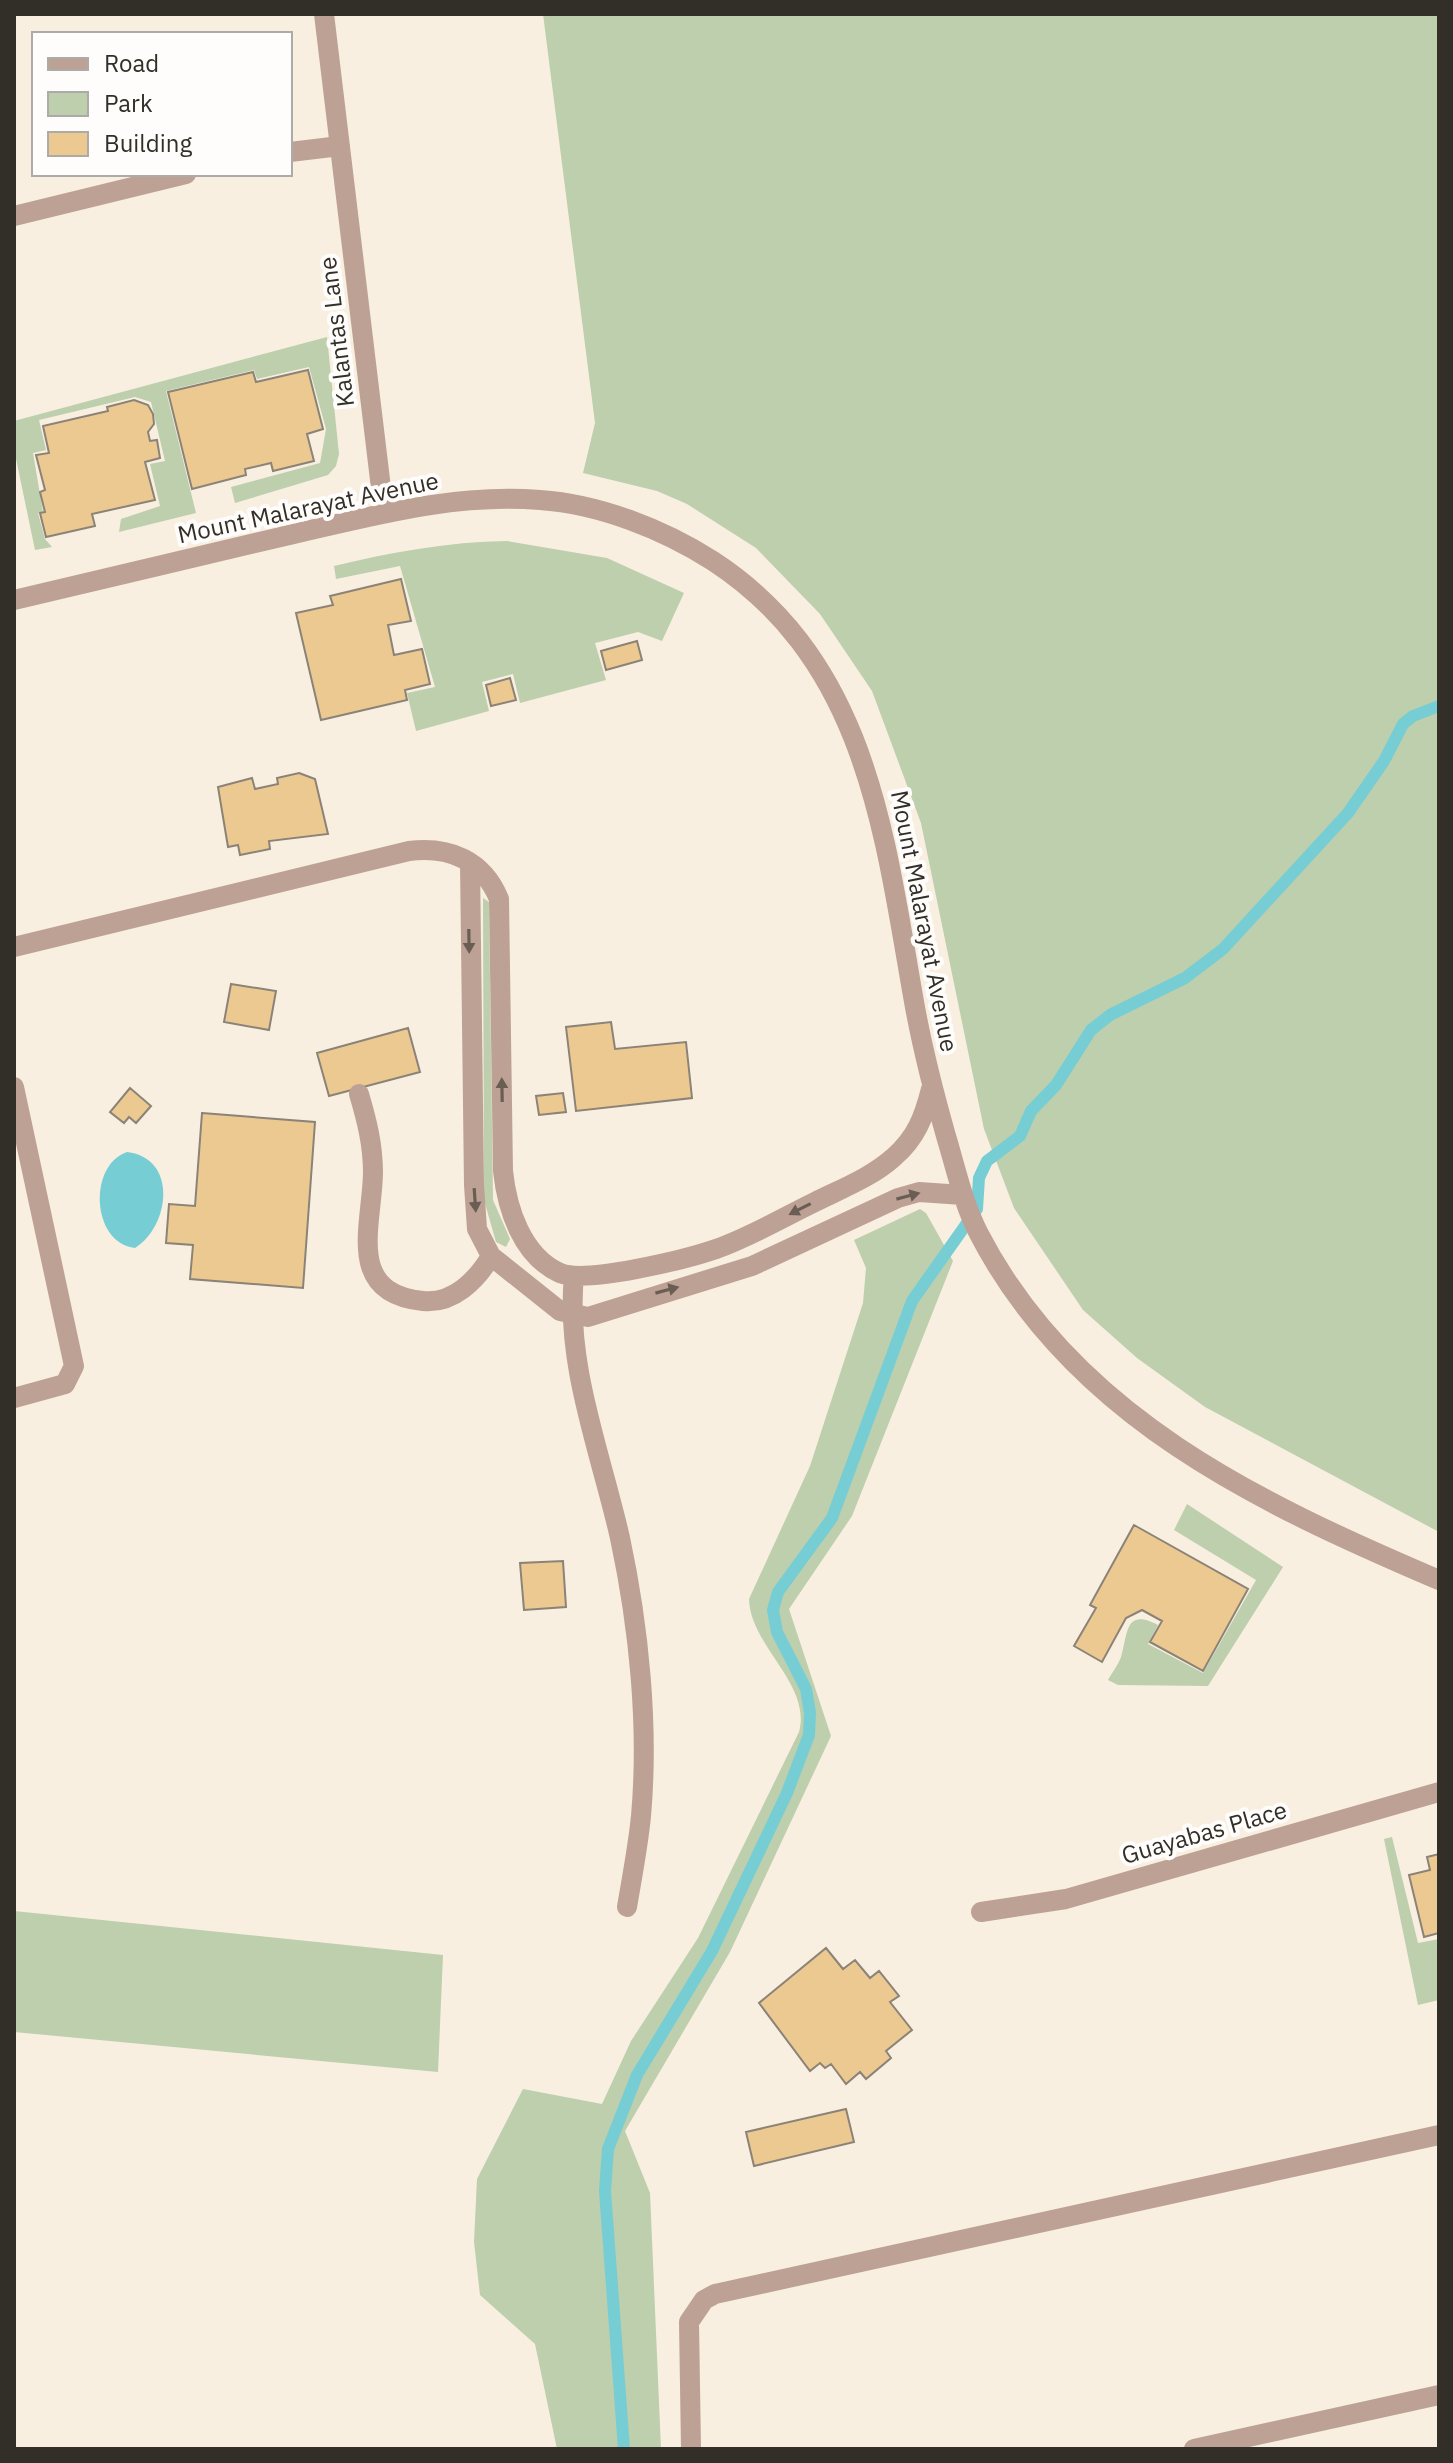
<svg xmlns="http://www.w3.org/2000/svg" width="1453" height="2463" font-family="'IBM Plex Sans',sans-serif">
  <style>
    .green { fill: #bdcfac }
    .water { fill: #77cdd4 }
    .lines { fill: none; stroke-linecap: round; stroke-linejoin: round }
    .stream { stroke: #77cdd4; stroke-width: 12 }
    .building { fill: #ecc990; stroke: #8b8377; stroke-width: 2 }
    .minor { stroke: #bda195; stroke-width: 20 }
    .oneway { fill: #6a5d54 }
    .labels { text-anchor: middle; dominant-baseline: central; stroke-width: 8; stroke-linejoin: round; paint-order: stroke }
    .street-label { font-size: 24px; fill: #322f29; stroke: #fffdfb }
  </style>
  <rect width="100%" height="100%" fill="#f8efe1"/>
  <path class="green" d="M 543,14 L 1439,14 L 1439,1532 L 1205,1407 L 1137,1358 L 1083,1310 L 1014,1208 L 984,1129 L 921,823 L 872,691 L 820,614 L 756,548 L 687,504 L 657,491 L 583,473 L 595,423 Z
    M 327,337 L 339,454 L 336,466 L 328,475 L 235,503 L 231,487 L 320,463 L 326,429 L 309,367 L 257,379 L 254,370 L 166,391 L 196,513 L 119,532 L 121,519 L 160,506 L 150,464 L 165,461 L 151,402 L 135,397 L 39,420 L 46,450 L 33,453 L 43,512 L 38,513 L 45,539 L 52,547 L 35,550 L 14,449 L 14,421 Z
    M 507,541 L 607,558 L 684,593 L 662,641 L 638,632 L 595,643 L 606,680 L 520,703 L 513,674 L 482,682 L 489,711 L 416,731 L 407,693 L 435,687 L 400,566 L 336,579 L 334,566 C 392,552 447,542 507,541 Z
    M 483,898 L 489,902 L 493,1200 L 510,1239 L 506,1247 L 496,1242 L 484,1200 Z
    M 920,1209 L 926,1213 L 953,1261 L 852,1516 L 789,1609 L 831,1736 L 730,1952 L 625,2131 L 650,2193 L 661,2449 L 557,2449 L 535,2344 L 480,2295 L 474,2242 L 477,2179 L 523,2089 L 602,2104 L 631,2041 L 698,1938 L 799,1732 C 812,1684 750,1646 749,1599 L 810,1466 L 863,1303 L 866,1268 L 854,1240 Z
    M 1187,1504 L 1283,1567 L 1208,1686 L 1118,1685 L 1108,1680 C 1112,1673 1118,1665 1121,1657 C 1128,1635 1124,1607 1158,1625 L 1148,1644 L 1203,1673 L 1256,1580 L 1174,1530 Z
    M 1392,1837 L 1418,1943 L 1439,1939 L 1439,2000 L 1418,2005 L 1384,1839 Z
    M 14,1911 L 443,1955 L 438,2072 L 14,2032 Z"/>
  <path class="water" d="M 127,1152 C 178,1158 170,1226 135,1248 C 91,1243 88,1165 127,1152 Z"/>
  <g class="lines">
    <path class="stream" d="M 624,2449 L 605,2191 L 608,2149 L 637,2075 L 712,1951 L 787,1793 L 809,1735 L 810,1713 L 806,1689 L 777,1632 L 773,1610 L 778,1592 L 832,1518 L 912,1301 L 977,1209 L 979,1178 L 987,1161 L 1020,1136 L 1031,1111 L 1056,1085 L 1091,1030 L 1110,1015 L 1185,978 L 1223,949 L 1348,813 L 1384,761 L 1403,724 L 1413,716 L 1439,706"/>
  </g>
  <path class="building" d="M 308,370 L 323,429 L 307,434 L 314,461 L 273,471 L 271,463 L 245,469 L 246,475 L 192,489 L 168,392 L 253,372 L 256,382 Z
    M 134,400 L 148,405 L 153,414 L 154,424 L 148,432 L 150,441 L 157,440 L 160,458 L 145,462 L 155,500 L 92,514 L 95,526 L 46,537 L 40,513 L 45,512 L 40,492 L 45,490 L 36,455 L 49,453 L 43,426 L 108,411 L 107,407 Z
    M 401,579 L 411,621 L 388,625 L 394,655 L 422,649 L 430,684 L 405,690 L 407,700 L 321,720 L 296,613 L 333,605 L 330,596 Z
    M 637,641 L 642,660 L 606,670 L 601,651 Z
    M 510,678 L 516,700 L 491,706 L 486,685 Z
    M 299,773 L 315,779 L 328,834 L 269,841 L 270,849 L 240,855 L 238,845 L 228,847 L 218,787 L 252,778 L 255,789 L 278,784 L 277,778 Z
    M 231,984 L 276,991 L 269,1030 L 224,1022 Z
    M 611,1022 L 615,1049 L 686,1042 L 692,1098 L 576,1111 L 566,1027 Z
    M 408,1028 L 420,1072 L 329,1096 L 317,1053 Z
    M 130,1088 L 151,1106 L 136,1123 L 129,1117 L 124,1123 L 110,1112 Z
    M 563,1093 L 566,1112 L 539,1115 L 536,1096 Z
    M 202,1113 L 315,1122 L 303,1288 L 190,1279 L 193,1245 L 166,1243 L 169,1204 L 195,1206 Z
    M 1134,1525 L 1248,1589 L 1203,1671 L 1150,1642 L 1162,1621 L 1142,1610 L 1126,1618 L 1102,1662 L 1074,1646 L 1096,1608 L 1090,1605 Z
    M 563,1561 L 566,1607 L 524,1610 L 520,1563 Z
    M 1439,1854 L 1439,1933 L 1424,1937 L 1409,1875 L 1430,1870 L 1427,1857 Z
    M 826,1948 L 843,1969 L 855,1960 L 870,1978 L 879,1971 L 899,1996 L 890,2002 L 912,2030 L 886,2051 L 891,2058 L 866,2079 L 860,2072 L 846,2084 L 831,2064 L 825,2068 L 820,2063 L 810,2071 L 759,2003 Z
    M 846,2109 L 854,2142 L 754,2166 L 746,2132 Z"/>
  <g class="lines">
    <path class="minor" d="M 324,14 L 384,513
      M 290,152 L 340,146
      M 14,216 L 186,174
      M 14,600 C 104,579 195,557 285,536 C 369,517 452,493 540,500 C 599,504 663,529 713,561 C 866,661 884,831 913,996 C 921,1043 933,1090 946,1136 C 956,1169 963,1203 979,1234 C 1074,1417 1259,1503 1439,1580
      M 470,863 L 474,1185 L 477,1229 L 491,1256 L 560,1311 L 588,1317 L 752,1266 L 898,1198 L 919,1192 L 963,1195
      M 14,947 L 409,851 C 449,846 483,860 499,899 L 503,1171 C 507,1209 522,1256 560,1273 C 586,1284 687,1259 716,1249 C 750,1237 782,1218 815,1202 C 841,1189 872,1177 894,1157 C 916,1138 924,1117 931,1089
      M 14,1087 L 74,1366 L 65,1384 L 14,1398
      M 359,1094 C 367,1121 373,1145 373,1173 C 372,1226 345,1293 423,1301 C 453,1304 477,1280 491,1256
      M 574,1276 C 565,1365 601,1453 620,1538 C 639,1627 649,1726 641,1816 C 638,1847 632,1877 627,1907
      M 981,1912 L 1066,1899 L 1439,1792
      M 691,2449 L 689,2322 L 704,2300 L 715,2294 L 1439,2135
      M 1194,2449 L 1439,2395"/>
  </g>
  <defs><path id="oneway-solid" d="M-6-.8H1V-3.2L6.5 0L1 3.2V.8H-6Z" transform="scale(2)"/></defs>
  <g class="oneway">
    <use href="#oneway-solid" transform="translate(469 941) rotate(89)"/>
    <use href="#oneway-solid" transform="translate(502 1090) rotate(-91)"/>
    <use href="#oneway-solid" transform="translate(908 1196) rotate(-15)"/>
    <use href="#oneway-solid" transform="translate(475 1200) rotate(86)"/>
    <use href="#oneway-solid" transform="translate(800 1209) rotate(153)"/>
    <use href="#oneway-solid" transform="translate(667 1290) rotate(-15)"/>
  </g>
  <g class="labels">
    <g class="street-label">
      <text transform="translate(336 332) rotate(-97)">Kalantas Lane</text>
      <text transform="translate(308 507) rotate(-12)">Mount Malarayat Avenue</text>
      <text transform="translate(925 921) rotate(79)">Mount Malarayat Avenue</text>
      <text transform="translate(1204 1832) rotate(-16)">Guayabas Place</text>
    </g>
  </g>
  <rect width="1453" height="2463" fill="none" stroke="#322f29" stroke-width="32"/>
  <rect x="32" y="32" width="260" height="144" fill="#fffdfb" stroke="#adaba7" stroke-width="2"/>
  <rect x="48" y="58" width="40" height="12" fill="#bda195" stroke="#adaba7" stroke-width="2"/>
  <text x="104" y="72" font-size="24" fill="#322f29">Road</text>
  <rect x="48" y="92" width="40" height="24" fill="#bdcfac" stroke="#adaba7" stroke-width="2"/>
  <text x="104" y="112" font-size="24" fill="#322f29">Park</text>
  <rect x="48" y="132" width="40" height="24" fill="#ecc990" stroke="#adaba7" stroke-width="2"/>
  <text x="104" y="152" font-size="24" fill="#322f29">Building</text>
</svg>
